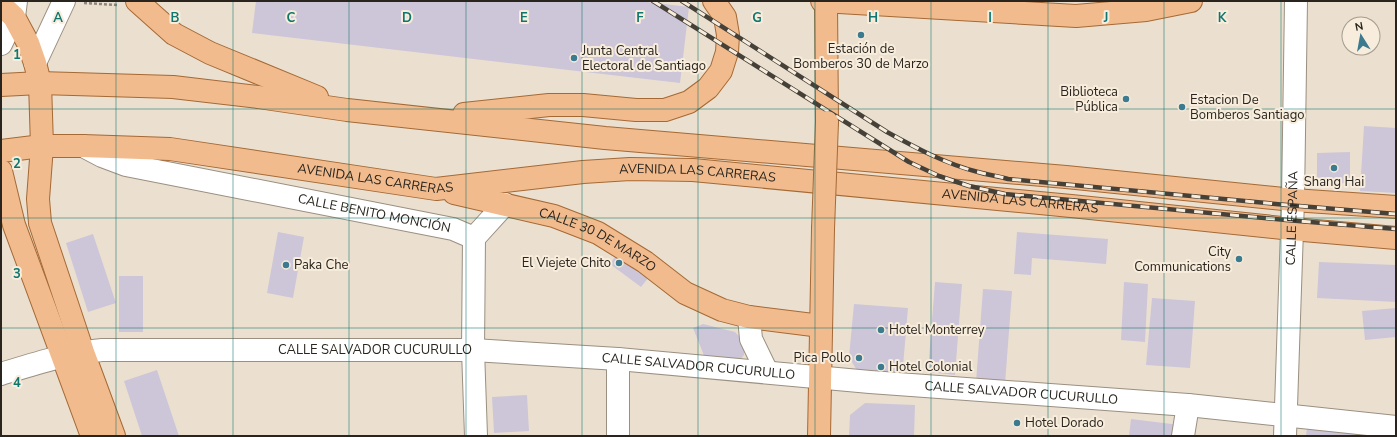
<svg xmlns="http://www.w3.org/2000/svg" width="1397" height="437" font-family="'Nunito Sans',sans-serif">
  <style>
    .building { fill: #ccc6d8 }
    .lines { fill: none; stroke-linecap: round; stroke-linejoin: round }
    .minor-casing { stroke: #9a8f80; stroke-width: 24 }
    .major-casing { stroke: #a56935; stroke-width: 24 }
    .path { stroke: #8d8679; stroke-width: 2.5; stroke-dasharray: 3 2; stroke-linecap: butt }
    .minor { stroke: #fff; stroke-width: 22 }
    .major { stroke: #f1bb8e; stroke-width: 22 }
    .rail-casing { stroke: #454038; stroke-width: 4.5 }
    .rail { stroke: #f8eddc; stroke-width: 3; stroke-dasharray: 9; stroke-linecap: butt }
    .major-bridge-casing { stroke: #a56935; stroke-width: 24; stroke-linecap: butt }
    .major-bridge { stroke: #f1bb8e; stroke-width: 22 }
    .grid { fill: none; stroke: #0f766e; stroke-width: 1; stroke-opacity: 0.55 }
    .poi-dot { fill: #3b7a8f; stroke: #f8eddc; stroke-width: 1.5 }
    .labels { text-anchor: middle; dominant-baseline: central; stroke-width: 4; stroke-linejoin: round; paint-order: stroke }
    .poi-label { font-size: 13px; fill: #29251e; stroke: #f8eddc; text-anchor: start }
    .street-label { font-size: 13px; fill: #29251e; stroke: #f8eddc }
    .grid-label { font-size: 13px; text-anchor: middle; font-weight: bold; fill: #0f766e; stroke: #f8eddc; stroke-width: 4; stroke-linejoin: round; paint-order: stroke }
  </style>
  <rect width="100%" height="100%" fill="#ebe0cf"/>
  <path class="building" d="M 256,1 L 639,1 L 689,7 L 680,83 L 252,33 Z
    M 1364,126 L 1396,128 L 1396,193 L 1360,191 Z
    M 1350,152 L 1350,183 L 1317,184 L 1317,153 Z
    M 278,232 L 304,237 L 293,298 L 267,293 Z
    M 1017,232 L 1108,239 L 1106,264 L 1032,258 L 1031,275 L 1014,274 Z
    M 93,234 L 116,303 L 88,312 L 66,243 Z
    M 617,254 L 649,277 L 641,287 L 610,264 Z
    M 1319,262 L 1396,265 L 1396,302 L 1317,298 Z
    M 119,276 L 143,276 L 143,332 L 119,332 Z
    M 935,282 L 962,284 L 955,375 L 928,372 Z
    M 1124,282 L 1148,284 L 1145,342 L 1121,340 Z
    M 983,289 L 1012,291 L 1005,384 L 976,382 Z
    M 1152,298 L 1195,301 L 1190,368 L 1146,365 Z
    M 854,304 L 908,308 L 902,378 L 859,374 L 849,357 Z
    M 1396,308 L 1396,337 L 1365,340 L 1362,311 Z
    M 703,324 L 735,332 L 744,341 L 744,355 L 735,366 L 707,363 L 693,328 Z
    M 157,370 L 179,436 L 142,436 L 124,381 Z
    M 527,395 L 529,431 L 494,433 L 492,397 Z
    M 865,403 L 915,405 L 914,436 L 849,436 L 850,415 Z
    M 1131,419 L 1180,425 L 1178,436 L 1129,436 Z
    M 1307,428 L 1365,433 L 1365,436 L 1306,436 Z"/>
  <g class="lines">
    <g class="minor-casing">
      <g id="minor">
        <path d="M 1,44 L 14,17 L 16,1"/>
        <path d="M 35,63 L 64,1"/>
        <path id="s1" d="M 83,146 L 102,156 L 126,165 L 453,229 L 474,238 L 473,350 L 476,436"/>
        <path d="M 474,238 L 505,204"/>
        <path d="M 749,317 L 751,339 L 767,372"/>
        <path d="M 618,359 L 618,436"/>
        <path id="s2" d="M 1,374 C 34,364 67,353 102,350 L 473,350 L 618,359 L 870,382 L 1188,405 L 1396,427"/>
        <path d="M 1183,436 L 1188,405"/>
        <path id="s3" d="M 1285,436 L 1293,200 L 1296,1"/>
      </g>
    </g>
    <g class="major-casing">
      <g id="major">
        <path d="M 137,1 L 174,34 L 210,53 L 317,97"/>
        <path d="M 822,1 L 1076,16 L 1146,10 L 1191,1"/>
        <path d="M 826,1 L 827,122"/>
        <path d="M 1,5 L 14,17 L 28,43 L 35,63 L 40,83 L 42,146 L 38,199 L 40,223 L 83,352 L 114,436"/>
        <path d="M 1,85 L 40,83 L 173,87 L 258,97 L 347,110 L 605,138 L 1066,177 L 1293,200 L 1396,207"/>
        <path d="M 464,114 L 549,105 L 583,105 L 636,110 L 665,110 L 689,102 L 708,88 L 721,71 L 727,52 L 728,35 L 725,17 L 714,1"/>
        <path id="s4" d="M 1,151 L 42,146 L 83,146 L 170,149 L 436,189 L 583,172 L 630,169 L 693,170 L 1071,206 L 1292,229 L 1396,238"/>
        <path d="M 1,171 L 14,225 L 92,436"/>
        <path id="s5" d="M 454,193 L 554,216 L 598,233 L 645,262 L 685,293 L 722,310 L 749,317 L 821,326"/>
        <path d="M 819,436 L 823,229"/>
      </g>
    </g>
    <path class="path" d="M 84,3 L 117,5"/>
    <use href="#minor" class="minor"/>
    <use href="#major" class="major"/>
    <g class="rail-casing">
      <path id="rail" d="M 653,1 L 909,162 L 939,176 L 969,186 L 1005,194 L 1286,220 L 1396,229
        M 682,1 L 887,132 C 916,148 946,164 978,172 C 988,175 998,176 1008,179 L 1287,205 L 1396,214"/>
    </g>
    <use href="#rail" class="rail"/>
    <g class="major-bridge-casing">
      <path id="major-bridge" d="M 823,229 L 827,122"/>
    </g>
    <use href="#major-bridge" class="major-bridge"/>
  </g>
  <path class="grid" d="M 116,1 L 116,436M 233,1 L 233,436M 349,1 L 349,436M 466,1 L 466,436M 582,1 L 582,436M 698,1 L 698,436M 815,1 L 815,436M 931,1 L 931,436M 1048,1 L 1048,436M 1164,1 L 1164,436M 1281,1 L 1281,436M 1,109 L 1396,109M 1,218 L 1396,218M 1,328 L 1396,328"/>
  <g class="poi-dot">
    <circle cx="861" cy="35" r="4"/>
    <circle cx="574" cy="58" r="4"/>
    <circle cx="1126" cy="99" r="4"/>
    <circle cx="1182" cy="107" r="4"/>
    <circle cx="1334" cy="168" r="4"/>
    <circle cx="1239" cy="259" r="4"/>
    <circle cx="619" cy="263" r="4"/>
    <circle cx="286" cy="265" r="4"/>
    <circle cx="881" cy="330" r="4"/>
    <circle cx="859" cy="358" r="4"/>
    <circle cx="881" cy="367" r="4"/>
    <circle cx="1017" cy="423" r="4"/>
  </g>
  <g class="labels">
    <g class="poi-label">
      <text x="861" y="49" text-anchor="middle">Estación de<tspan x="861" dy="15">Bomberos 30 de Marzo</tspan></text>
      <text x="582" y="51">Junta Central<tspan x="582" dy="15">Electoral de Santiago</tspan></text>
      <text x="1118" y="92" text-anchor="end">Biblioteca<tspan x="1118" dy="15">Pública</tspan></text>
      <text x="1190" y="100">Estacion De<tspan x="1190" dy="15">Bomberos Santiago</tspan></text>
      <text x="1334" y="182" text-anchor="middle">Shang Hai</text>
      <text x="1231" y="252" text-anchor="end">City<tspan x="1231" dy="15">Communications</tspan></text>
      <text x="611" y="263" text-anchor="end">El Viejete Chito</text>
      <text x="294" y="265">Paka Che</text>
      <text x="889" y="330">Hotel Monterrey</text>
      <text x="851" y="358" text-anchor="end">Pica Pollo</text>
      <text x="889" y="367">Hotel Colonial</text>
      <text x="1025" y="423">Hotel Dorado</text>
    </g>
    <g class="street-label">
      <text stroke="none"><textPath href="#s4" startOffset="701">AVENIDA LAS CARRERAS</textPath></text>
      <text stroke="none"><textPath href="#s4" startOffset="377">AVENIDA LAS CARRERAS</textPath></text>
      <text stroke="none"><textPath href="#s4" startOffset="1025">AVENIDA LAS CARRERAS</textPath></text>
      <text stroke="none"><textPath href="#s1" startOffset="300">CALLE BENITO MONCIÓN</textPath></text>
      <text stroke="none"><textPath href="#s3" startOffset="218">CALLE ESPAÑA</textPath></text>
      <text stroke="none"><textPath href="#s5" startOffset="152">CALLE 30 DE MARZO</textPath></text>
      <text stroke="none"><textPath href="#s2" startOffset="377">CALLE SALVADOR CUCURULLO</textPath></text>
      <text stroke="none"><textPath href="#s2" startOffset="701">CALLE SALVADOR CUCURULLO</textPath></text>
      <text stroke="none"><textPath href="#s2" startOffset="1025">CALLE SALVADOR CUCURULLO</textPath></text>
    </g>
  </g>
  <g class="grid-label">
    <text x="58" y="22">A</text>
    <text x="175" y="22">B</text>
    <text x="291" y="22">C</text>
    <text x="407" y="22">D</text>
    <text x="524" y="22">E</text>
    <text x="640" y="22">F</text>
    <text x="757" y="22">G</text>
    <text x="873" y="22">H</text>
    <text x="990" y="22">I</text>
    <text x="1106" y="22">J</text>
    <text x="1222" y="22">K</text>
    <text x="17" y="59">1</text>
    <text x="17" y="168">2</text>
    <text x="17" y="278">3</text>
    <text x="17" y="387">4</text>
  </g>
  <rect width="1397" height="437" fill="none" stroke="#29251e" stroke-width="4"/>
  <g transform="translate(1361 36) rotate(349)"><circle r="19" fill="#f8eddc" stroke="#a59d90"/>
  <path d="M0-3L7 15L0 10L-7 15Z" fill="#3b7a8f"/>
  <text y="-6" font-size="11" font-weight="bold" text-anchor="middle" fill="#29251e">N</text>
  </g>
</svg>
